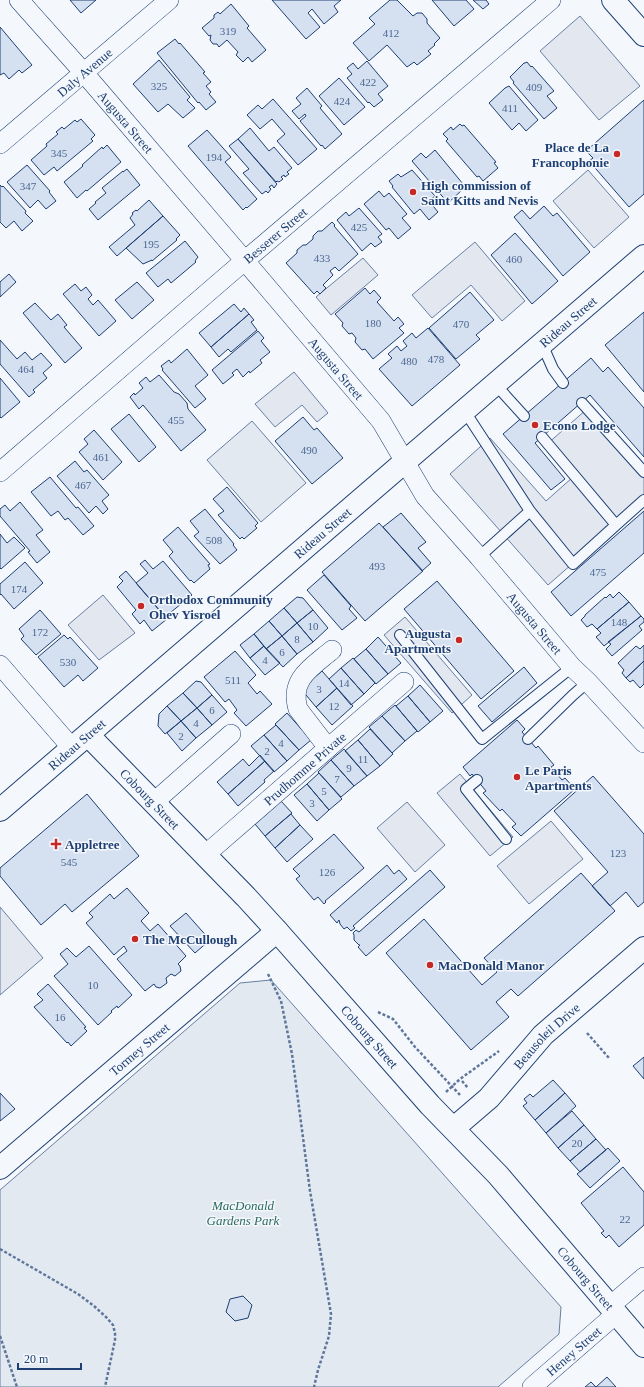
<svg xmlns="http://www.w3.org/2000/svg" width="644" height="1387" font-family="'Times New Roman',serif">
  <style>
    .green { fill: #e3e9f0; stroke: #687fa3 }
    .parking { fill: #e3e8f0; stroke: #687fa3 }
    .building { fill: #d5e0f0; stroke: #1d3f73 }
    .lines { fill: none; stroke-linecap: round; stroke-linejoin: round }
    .lane-casing { stroke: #1d3f73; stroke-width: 12 }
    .street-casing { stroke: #1d3f73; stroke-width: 20 }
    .secondary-casing { stroke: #1d3f73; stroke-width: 24 }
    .primary-casing { stroke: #1d3f73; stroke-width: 24 }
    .path { stroke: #5e769c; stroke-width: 2.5; stroke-dasharray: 3 2; stroke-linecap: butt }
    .lane { stroke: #f4f7fb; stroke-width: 10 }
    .street { stroke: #f4f7fb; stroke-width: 19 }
    .secondary { stroke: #f4f7fb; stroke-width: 22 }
    .primary { stroke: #f4f7fb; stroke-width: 22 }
    .poi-dot { fill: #c62828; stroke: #f4f7fb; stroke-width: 1.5 }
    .labels { text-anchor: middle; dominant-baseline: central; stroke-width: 3; stroke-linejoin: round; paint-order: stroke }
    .number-label { font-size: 11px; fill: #4b6792 }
    .street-label { font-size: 13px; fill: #1d3f73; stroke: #f4f7fb }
    .poi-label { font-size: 13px; font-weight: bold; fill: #1d3f73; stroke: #f4f7fb; text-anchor: start }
    .park-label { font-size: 13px; font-style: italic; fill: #2c6c60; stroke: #f4f7fb }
  </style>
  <rect width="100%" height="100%" fill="#f4f7fb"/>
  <path class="green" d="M 252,421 L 306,483 L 261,522 L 207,460 Z
    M 271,980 L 561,1307 L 559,1334 L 498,1387 L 0,1387 L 0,1190 L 240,983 Z"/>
  <path class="parking" d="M 580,16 L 640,86 L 599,120 L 540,51 Z
    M 588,170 L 629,217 L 594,248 L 553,201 Z
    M 475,242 L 525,301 L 502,321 L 471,285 L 432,318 L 412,295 Z
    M 363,258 L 378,275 L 331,315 L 316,297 Z
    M 294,372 L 328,413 L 317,422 L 302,405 L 275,427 L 255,404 Z
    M 587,409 L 644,473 L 644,501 L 548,585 L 450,474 L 490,438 L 546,501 L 573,477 L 546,445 Z
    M 103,595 L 135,633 L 99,660 L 68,625 Z
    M 405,617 L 472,695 L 452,713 L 384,635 Z
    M 460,774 L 513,837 L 490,856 L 437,793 Z
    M 407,802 L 445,845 L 415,872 L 377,828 Z
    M 551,821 L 583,859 L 529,904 L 497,866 Z
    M 0,907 L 43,958 L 0,995 Z"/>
  <path class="building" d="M 70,0 L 96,0 L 81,13 Z
    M 272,0 L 341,0 L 334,6 L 338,12 L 324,24 L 312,9 L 308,13 L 320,27 L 306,39 Z
    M 390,0 L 397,0 L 413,16 L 417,13 L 422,13 L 427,19 L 427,23 L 440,38 L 434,44 L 435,45 L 428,51 L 431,54 L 417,65 L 414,62 L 407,67 L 387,45 L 369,61 L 353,43 L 375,24 L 369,18 Z
    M 432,0 L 466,0 L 474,9 L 454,26 Z
    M 473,0 L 486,0 L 489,4 L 483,9 Z
    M 231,4 L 249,26 L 247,28 L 266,50 L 252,62 L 248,57 L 243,62 L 236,55 L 238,52 L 227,40 L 219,47 L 217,44 L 213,44 L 210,40 L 211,35 L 209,36 L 202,28 L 214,18 L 214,15 L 218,12 L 220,14 Z
    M 0,27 L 32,65 L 22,73 L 19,70 L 9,79 L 4,73 L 0,75 Z
    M 175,39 L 179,44 L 180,43 L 205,72 L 203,73 L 211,82 L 206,86 L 211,92 L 209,94 L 216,102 L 206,110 L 199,102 L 198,103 L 157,53 Z
    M 159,60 L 190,97 L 187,100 L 195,108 L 183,118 L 168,104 L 158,112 L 133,84 Z
    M 367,61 L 388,86 L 378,94 L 383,100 L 374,107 L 369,102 L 368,103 L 347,78 L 352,74 L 347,68 L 353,63 L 358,69 Z
    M 527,62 L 531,67 L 532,66 L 554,91 L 547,96 L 557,108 L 544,119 L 513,83 L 514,82 L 510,77 L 524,63 L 525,63 Z
    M 339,78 L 365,107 L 344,125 L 319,96 Z
    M 509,86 L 538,120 L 526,131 L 519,123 L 512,130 L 489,103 L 505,88 Z
    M 307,88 L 322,106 L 320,108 L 342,134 L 325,149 L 322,145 L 321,146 L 300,121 L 306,116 L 305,114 L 299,119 L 292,111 L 301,104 L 296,98 Z
    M 273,99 L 317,149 L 298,165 L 277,141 L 285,134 L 272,119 L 260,129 L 247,115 L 258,105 L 262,109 Z
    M 644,100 L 644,194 L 629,207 L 589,161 L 593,158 L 586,151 Z
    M 81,119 L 95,135 L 91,139 L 93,141 L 57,171 L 54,167 L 44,175 L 31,160 L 47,146 L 46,144 L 58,134 L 56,132 L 62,127 L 64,129 L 75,120 L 77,122 Z
    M 460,124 L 462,126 L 464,125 L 496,162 L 494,163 L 498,168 L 483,181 L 479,176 L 477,177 L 446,141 L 448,139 L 443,134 L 451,127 L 453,130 Z
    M 250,128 L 269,151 L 274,147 L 292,168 L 287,172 L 289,174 L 285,177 L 284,175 L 281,177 L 283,179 L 279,182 L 277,181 L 276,182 L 238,139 Z
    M 207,130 L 231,157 L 225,162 L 257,199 L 247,208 L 246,207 L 243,210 L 188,146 Z
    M 238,139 L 277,184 L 274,188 L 272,185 L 269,187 L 271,189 L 268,193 L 266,191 L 262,194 L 243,173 L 249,169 L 229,146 Z
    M 107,145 L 121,162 L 87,191 L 86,190 L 77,198 L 64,182 L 83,166 L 82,165 L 102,147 L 103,149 Z
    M 435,150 L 463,184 L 458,188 L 462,190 L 448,203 L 412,161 L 421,153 L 426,158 Z
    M 27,165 L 50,191 L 49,192 L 56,201 L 46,209 L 38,200 L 30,208 L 7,182 Z
    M 127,169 L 140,185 L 98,220 L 89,209 L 96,203 L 95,202 L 106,193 L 102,188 L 123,171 L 123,172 Z
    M 412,170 L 435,196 L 429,201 L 438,212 L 429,220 L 420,209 L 414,214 L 392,187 L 393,186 L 389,181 L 398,174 L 401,177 Z
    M 0,185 L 2,187 L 3,186 L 26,211 L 25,213 L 33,221 L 22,231 L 14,221 L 6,228 L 0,222 Z
    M 379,191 L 384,197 L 389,193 L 407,214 L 402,218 L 411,228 L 398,239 L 389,228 L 386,230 L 364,204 Z
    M 149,200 L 163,216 L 117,256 L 109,247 L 135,225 L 130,218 L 133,214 L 132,213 L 136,210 L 137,211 Z
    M 544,206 L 553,216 L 557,213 L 590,252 L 563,276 L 514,217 L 522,210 L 530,219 Z
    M 359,208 L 382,234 L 378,237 L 382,242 L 375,247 L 371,243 L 362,251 L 337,220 L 346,212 L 349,216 Z
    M 163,216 L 180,235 L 176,239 L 177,240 L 152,261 L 152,260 L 143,264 L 126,248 Z
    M 332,222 L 335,225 L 334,226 L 358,254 L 339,271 L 335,267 L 330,271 L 333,275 L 323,285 L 326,288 L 320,294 L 317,291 L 314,294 L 286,263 L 297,253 L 297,250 L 303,245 L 306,245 L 313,239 L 313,236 L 318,231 L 322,231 Z
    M 515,233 L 558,281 L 532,304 L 491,255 Z
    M 185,241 L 198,257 L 195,261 L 196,262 L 171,283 L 168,279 L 158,287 L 146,273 Z
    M 9,274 L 16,282 L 0,297 L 0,282 Z
    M 137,282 L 154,300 L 132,319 L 115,300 Z
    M 75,284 L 81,291 L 86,287 L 92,295 L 88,299 L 93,305 L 98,300 L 116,321 L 99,336 L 63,294 Z
    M 365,288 L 370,294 L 374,290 L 381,298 L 377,302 L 394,321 L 398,317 L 404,324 L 399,328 L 404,333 L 373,359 L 365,349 L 362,350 L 355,342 L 356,338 L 352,333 L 349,334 L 342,326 L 343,323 L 335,314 Z
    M 470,292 L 494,320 L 476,335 L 480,339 L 456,359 L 429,328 Z
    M 35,303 L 51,320 L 58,314 L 67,325 L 64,327 L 82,348 L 65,363 L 23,313 Z
    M 234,304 L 241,312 L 244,308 L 249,314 L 211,347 L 199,333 Z
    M 644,312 L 644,392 L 605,345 Z
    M 249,314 L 254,320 L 251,322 L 257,330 L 231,352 L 228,349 L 219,357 L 211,347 Z
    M 428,328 L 460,365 L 412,406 L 379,369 L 392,358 L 388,354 L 397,346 L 401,351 L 407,346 L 403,341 L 412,333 L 416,338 Z
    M 258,331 L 264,338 L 261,341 L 270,352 L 260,360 L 262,363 L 250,373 L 249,371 L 243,377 L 237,369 L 232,373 L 234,375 L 223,384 L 212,370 Z
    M 0,340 L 17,359 L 25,352 L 32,360 L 41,353 L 52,365 L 43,373 L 47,378 L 33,390 L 35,392 L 29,397 L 0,364 Z
    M 187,349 L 208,375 L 195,386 L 206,399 L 195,408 L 162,370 L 163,369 L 161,366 L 169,360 L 171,363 Z
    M 591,358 L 603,372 L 608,367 L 644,408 L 644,457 L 590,395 L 535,443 L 565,479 L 551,490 L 503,434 Z
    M 159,375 L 174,392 L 179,394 L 187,403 L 188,409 L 206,430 L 181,451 L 143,405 L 139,409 L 130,397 L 134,393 L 135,395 L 143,388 L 139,383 L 146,377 L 150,382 Z
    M 0,378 L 20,402 L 1,418 L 0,417 Z
    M 129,414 L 156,447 L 139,462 L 111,429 Z
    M 303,417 L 314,430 L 317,428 L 343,458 L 312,484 L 275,441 Z
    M 94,430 L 122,462 L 103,480 L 79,452 L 88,444 L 84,439 Z
    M 75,461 L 84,472 L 87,470 L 109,495 L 102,501 L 108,509 L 103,514 L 96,506 L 89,513 L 57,476 Z
    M 50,477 L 76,508 L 78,507 L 94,526 L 83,535 L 68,518 L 65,520 L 58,511 L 51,516 L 31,492 Z
    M 227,487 L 258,523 L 255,526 L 257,528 L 244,539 L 242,537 L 240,539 L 218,515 L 224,511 L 213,499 Z
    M 20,502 L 43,530 L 36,535 L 50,552 L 37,563 L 28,552 L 30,551 L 0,516 L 0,509 L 5,505 L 10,511 Z
    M 205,509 L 234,544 L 233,545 L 237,550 L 220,564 L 194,536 L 199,532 L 190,521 Z
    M 644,511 L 644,553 L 571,616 L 551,592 Z
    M 401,513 L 426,542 L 418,548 L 431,563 L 422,571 L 383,527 Z
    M 379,523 L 423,571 L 365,621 L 322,572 Z
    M 178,527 L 210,564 L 208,565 L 210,569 L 194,583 L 191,580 L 190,581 L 169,556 L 173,552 L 163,540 Z
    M 0,534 L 7,543 L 14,537 L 25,548 L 1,569 L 0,568 Z
    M 145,560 L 153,569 L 163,561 L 192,595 L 165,617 L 136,583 L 148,573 L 140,564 Z
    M 25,562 L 43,583 L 14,609 L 1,594 L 0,595 L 0,584 Z
    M 126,571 L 167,619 L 152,631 L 144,620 L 140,624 L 132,614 L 136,610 L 117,587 L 123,581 L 119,577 Z
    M 324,575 L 351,606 L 349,609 L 357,618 L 342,630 L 307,590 Z
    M 437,581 L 514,671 L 481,699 L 404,609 Z
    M 619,592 L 629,602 L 597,629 L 592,624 L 587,627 L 581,620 L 585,616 L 585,615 L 605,597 L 606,598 L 610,594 L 613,598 Z
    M 297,597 L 303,598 L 313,610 L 297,623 L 284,608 Z
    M 629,602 L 641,616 L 604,646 L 596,637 L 601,633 L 597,629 Z
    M 284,608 L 297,623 L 282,636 L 269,621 Z
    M 40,610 L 61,634 L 36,655 L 21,639 L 24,636 L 19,629 Z
    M 313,610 L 328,628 L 313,642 L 297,623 Z
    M 641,616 L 644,619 L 644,622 L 639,626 L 642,630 L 612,656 L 606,649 L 611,644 L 608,642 Z
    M 269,621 L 282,636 L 266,649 L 254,634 Z
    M 297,623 L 313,642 L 297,654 L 282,636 Z
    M 254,634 L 264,646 L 250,658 L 240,645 Z
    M 64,635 L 68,639 L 70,637 L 98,668 L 83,681 L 78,675 L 64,687 L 38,657 Z
    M 282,636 L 297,654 L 283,667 L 266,649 Z
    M 378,637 L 401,663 L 388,674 L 366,649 Z
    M 644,645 L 644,661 L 626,678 L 622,673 L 624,670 L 618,663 L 636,646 L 640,649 Z
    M 264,646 L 280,663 L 265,675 L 250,658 Z
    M 366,649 L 388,674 L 376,684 L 354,659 Z
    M 235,651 L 256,675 L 248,683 L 257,694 L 260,691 L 272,704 L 246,726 L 234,713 L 237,710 L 229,699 L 225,702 L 204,677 Z
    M 353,658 L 375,683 L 364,694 L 341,668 Z
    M 644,661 L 644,684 L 640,688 L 633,680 L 630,682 L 626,678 Z
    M 524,667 L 537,683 L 492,722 L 478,706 Z
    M 341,668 L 364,694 L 351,705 L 329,679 Z
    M 322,671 L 337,688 L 316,707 L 301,689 Z
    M 196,681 L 201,682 L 212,695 L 197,708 L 183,693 Z
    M 420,685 L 443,711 L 430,722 L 408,696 Z
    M 337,688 L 353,706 L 332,725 L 316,707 Z
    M 183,693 L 197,708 L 181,721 L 167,706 Z
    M 212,695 L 227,712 L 212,725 L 197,708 Z
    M 408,696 L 430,722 L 418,732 L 396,706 Z
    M 395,705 L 417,731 L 405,741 L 382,716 Z
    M 167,706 L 181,721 L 165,734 L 158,726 L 159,714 Z
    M 197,708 L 212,725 L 196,738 L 181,721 Z
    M 287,713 L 311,740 L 299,750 L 275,724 Z
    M 382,716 L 405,741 L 392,753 L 369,727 Z
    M 517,720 L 525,729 L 522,732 L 536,748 L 538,746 L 554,765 L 551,767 L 562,780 L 565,778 L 575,789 L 521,836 L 512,827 L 516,824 L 502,809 L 500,811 L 483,793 L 486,791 L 472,774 L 470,776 L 463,767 Z
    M 181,721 L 196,738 L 182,751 L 167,733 Z
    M 276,725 L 299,750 L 287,761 L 264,735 Z
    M 370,729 L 393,754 L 380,766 L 358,740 Z
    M 264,735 L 287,761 L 274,772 L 251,746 Z
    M 358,740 L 380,766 L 367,776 L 345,751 Z
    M 344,749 L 367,776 L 354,786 L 331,760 Z
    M 260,755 L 265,761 L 228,794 L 217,782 L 243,759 L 249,766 Z
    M 331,760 L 354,786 L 341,797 L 318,772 Z
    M 265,761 L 274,771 L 264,780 L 265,782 L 238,806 L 228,794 Z
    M 319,773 L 342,799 L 329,810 L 307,784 Z
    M 593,776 L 644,834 L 644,902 L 638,907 L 626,892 L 610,906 L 592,886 L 608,872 L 554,811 Z
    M 307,784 L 329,810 L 317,821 L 294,795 Z
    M 87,794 L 139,856 L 72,912 L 65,904 L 41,925 L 0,876 L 0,868 Z
    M 281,801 L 292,813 L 265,836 L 255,824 Z
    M 291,814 L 300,825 L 275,848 L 265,836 Z
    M 300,825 L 313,839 L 287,862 L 275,848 Z
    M 334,834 L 364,868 L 325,901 L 326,902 L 324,904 L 318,897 L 314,900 L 296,879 L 300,876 L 293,869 Z
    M 387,865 L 394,874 L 399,870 L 407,879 L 353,926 L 355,928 L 351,931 L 347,927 L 344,929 L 340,924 L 339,920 L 337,923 L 330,915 Z
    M 430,870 L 445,887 L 366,956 L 358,947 L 360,945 L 359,945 L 354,940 L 354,935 L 353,933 L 356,930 L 359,932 Z
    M 581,873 L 615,911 L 518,996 L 511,989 L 496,1002 L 509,1017 L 471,1050 L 386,953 L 424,919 L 482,985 L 497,972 L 484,958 Z
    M 127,888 L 149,913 L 141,921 L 150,931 L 158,924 L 186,956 L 178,964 L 180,966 L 181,971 L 175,976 L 171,974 L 166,978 L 167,983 L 160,988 L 156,987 L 154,984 L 145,991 L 117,959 L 127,951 L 124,946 L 114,955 L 86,923 L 93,917 L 89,913 L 110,894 L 114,899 Z
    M 186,913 L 210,940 L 195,953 L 170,926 Z
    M 89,946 L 132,995 L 118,1008 L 117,1006 L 111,1011 L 112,1012 L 98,1025 L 54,976 L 68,964 L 60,954 L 67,948 L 76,957 Z
    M 48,984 L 86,1027 L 84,1028 L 87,1031 L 71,1046 L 68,1042 L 67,1043 L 34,1007 L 43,1000 L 37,994 Z
    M 644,1057 L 644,1079 L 633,1066 Z
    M 553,1080 L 565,1093 L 535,1120 L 523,1106 L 527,1103 L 524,1099 L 530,1094 L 533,1097 Z
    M 0,1093 L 15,1109 L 0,1121 Z
    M 565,1093 L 576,1106 L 546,1133 L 535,1120 Z
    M 572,1111 L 584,1125 L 558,1148 L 546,1133 Z
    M 584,1125 L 596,1139 L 570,1161 L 558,1148 Z
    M 596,1139 L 606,1150 L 580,1172 L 570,1161 Z
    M 608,1148 L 620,1161 L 590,1188 L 577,1174 Z
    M 623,1167 L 644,1192 L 644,1225 L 619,1247 L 609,1235 L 606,1238 L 601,1233 L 604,1231 L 581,1203 Z
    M 243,1296 L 252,1305 L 248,1318 L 235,1321 L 226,1312 L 230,1299 Z
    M 607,1377 L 616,1387 L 585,1387 L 591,1382 L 596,1387 Z"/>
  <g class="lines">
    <g class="lane-casing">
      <path id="lane" d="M 542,344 L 553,369 L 563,383
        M 495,384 L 524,416
        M 582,403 L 644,472
        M 464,410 L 530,511
        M 616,525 L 644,500
        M 479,557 L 530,511 L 573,564 L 616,525 L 542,437
        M 400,635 L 482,739 L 572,667
        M 528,739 L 573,695 L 588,682
        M 477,780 L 466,789 L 506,839"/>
    </g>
    <g class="street-casing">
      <g id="street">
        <path id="s1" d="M 19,0 L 84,73 L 245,261 L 381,421 L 425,496 L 479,557 L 572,667 L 588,682 L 644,743"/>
        <path id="s2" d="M 0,144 L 169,0"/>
        <path id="s3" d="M 0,472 L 228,275 L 551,0"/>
        <path d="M 0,665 L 72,748"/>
        <path d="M 328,748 L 298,709 C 289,679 312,667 332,650"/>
        <path d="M 153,803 L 231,734"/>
        <path id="s4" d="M 205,855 L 404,682"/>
        <path d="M 609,1307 L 644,1277"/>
        <path id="s5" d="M 532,1387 L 616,1314"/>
      </g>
    </g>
    <g class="secondary-casing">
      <g id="secondary">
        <path d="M 613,0 L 644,35"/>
        <path id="s6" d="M 88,735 L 246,897 L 277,931 L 430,1105 L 498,1175 L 644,1346"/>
        <path id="s7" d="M 454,1128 L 489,1098 L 543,1035 L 644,948"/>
        <path id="s8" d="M 0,1168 L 277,931"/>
      </g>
    </g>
    <g class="primary-casing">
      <g id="primary">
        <path id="s9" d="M 0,810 L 644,256"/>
      </g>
    </g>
    <path class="path" d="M 268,974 L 281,1001 L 292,1054 L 310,1191 L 331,1314 L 329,1336 L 318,1370 L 314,1387
      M 378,1012 L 393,1019 L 415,1047 L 460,1095
      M 587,1033 L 609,1058
      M 462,1081 L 468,1088
      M 446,1092 L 460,1079 L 499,1051
      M 0,1249 L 78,1294 L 94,1306 L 107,1318 L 113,1325 L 115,1333 L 115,1340 L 105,1387
      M 0,1336 L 17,1387"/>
    <use href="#lane" class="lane"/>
    <use href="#street" class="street"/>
    <use href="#secondary" class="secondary"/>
    <use href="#primary" class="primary"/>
  </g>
  <g class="poi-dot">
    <circle cx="617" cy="154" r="4"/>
    <circle cx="413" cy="192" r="4"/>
    <circle cx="535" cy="425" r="4"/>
    <circle cx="141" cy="606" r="4"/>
    <circle cx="459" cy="640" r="4"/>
    <circle cx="517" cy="777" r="4"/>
    <path d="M54 838h4v4h4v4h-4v4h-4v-4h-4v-4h4z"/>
    <circle cx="135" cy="939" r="4"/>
    <circle cx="430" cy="965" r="4"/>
  </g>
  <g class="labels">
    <g class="number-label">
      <text x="228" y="31">319</text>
      <text x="391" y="33">412</text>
      <text x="368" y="82">422</text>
      <text x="159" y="86">325</text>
      <text x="534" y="87">409</text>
      <text x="342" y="101">424</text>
      <text x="510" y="108">411</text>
      <text x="59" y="153">345</text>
      <text x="214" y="157">194</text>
      <text x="28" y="186">347</text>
      <text x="359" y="227">425</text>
      <text x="151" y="244">195</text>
      <text x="322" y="258">433</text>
      <text x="514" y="259">460</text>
      <text x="373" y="323">180</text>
      <text x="461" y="324">470</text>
      <text x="436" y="359">478</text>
      <text x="409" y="361">480</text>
      <text x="26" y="369">464</text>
      <text x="176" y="420">455</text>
      <text x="309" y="450">490</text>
      <text x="101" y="457">461</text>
      <text x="83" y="485">467</text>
      <text x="214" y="540">508</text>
      <text x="377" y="566">493</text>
      <text x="598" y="572">475</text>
      <text x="19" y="589">174</text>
      <text x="619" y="622">148</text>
      <text x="313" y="626">10</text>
      <text x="40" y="632">172</text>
      <text x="297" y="639">8</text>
      <text x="282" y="652">6</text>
      <text x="265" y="660">4</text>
      <text x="68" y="662">530</text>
      <text x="233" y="680">511</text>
      <text x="344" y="683">14</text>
      <text x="319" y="689">3</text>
      <text x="334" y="706">12</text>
      <text x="212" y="710">6</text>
      <text x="196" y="723">4</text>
      <text x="181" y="736">2</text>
      <text x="281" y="743">4</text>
      <text x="267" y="751">2</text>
      <text x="363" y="759">11</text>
      <text x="349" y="768">9</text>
      <text x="337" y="779">7</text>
      <text x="324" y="791">5</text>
      <text x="312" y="803">3</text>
      <text x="618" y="853">123</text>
      <text x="69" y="862">545</text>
      <text x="327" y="872">126</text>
      <text x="93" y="985">10</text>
      <text x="60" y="1017">16</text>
      <text x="577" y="1143">20</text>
      <text x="625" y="1219">22</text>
    </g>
    <g class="street-label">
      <text stroke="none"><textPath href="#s2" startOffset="111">Daly Avenue</textPath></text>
      <text stroke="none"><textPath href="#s1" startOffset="162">Augusta Street</textPath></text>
      <text stroke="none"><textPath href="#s3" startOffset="363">Besserer Street</textPath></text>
      <text stroke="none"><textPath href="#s9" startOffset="749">Rideau Street</textPath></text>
      <text stroke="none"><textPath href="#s1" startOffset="486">Augusta Street</textPath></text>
      <text stroke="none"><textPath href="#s9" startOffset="425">Rideau Street</textPath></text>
      <text stroke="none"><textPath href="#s1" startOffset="810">Augusta Street</textPath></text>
      <text stroke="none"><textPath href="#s9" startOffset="101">Rideau Street</textPath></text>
      <text stroke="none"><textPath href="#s4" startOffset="132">Prudhomme Private</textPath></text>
      <text stroke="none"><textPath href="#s6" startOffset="89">Cobourg Street</textPath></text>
      <text stroke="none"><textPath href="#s7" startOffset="131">Beausoleil Drive</textPath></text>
      <text stroke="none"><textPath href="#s6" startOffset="413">Cobourg Street</textPath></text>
      <text stroke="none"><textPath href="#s8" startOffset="183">Tormey Street</textPath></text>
      <text stroke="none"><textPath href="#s6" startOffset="737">Cobourg Street</textPath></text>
      <text stroke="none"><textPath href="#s5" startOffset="55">Heney Street</textPath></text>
    </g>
    <g class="poi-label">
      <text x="609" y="147" text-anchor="end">Place de La<tspan x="609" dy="15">Francophonie</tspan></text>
      <text x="421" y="185">High commission of<tspan x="421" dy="15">Saint Kitts and Nevis</tspan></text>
      <text x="543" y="425">Econo Lodge</text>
      <text x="149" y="599">Orthodox Community<tspan x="149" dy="15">Ohev Yisroel</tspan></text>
      <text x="451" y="633" text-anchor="end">Augusta<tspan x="451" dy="15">Apartments</tspan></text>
      <text x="525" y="770">Le Paris<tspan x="525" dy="15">Apartments</tspan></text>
      <text x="65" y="844">Appletree</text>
      <text x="143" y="939">The McCullough</text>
      <text x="438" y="965">MacDonald Manor</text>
    </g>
    <g class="park-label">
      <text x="243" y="1205">MacDonald<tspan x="243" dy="15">Gardens Park</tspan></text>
    </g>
  </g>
  <path d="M18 1363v6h63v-6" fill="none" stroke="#1d3f73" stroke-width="2"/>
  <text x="24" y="1363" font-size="12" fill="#1d3f73" stroke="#f4f7fb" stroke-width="3" paint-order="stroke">20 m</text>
</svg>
